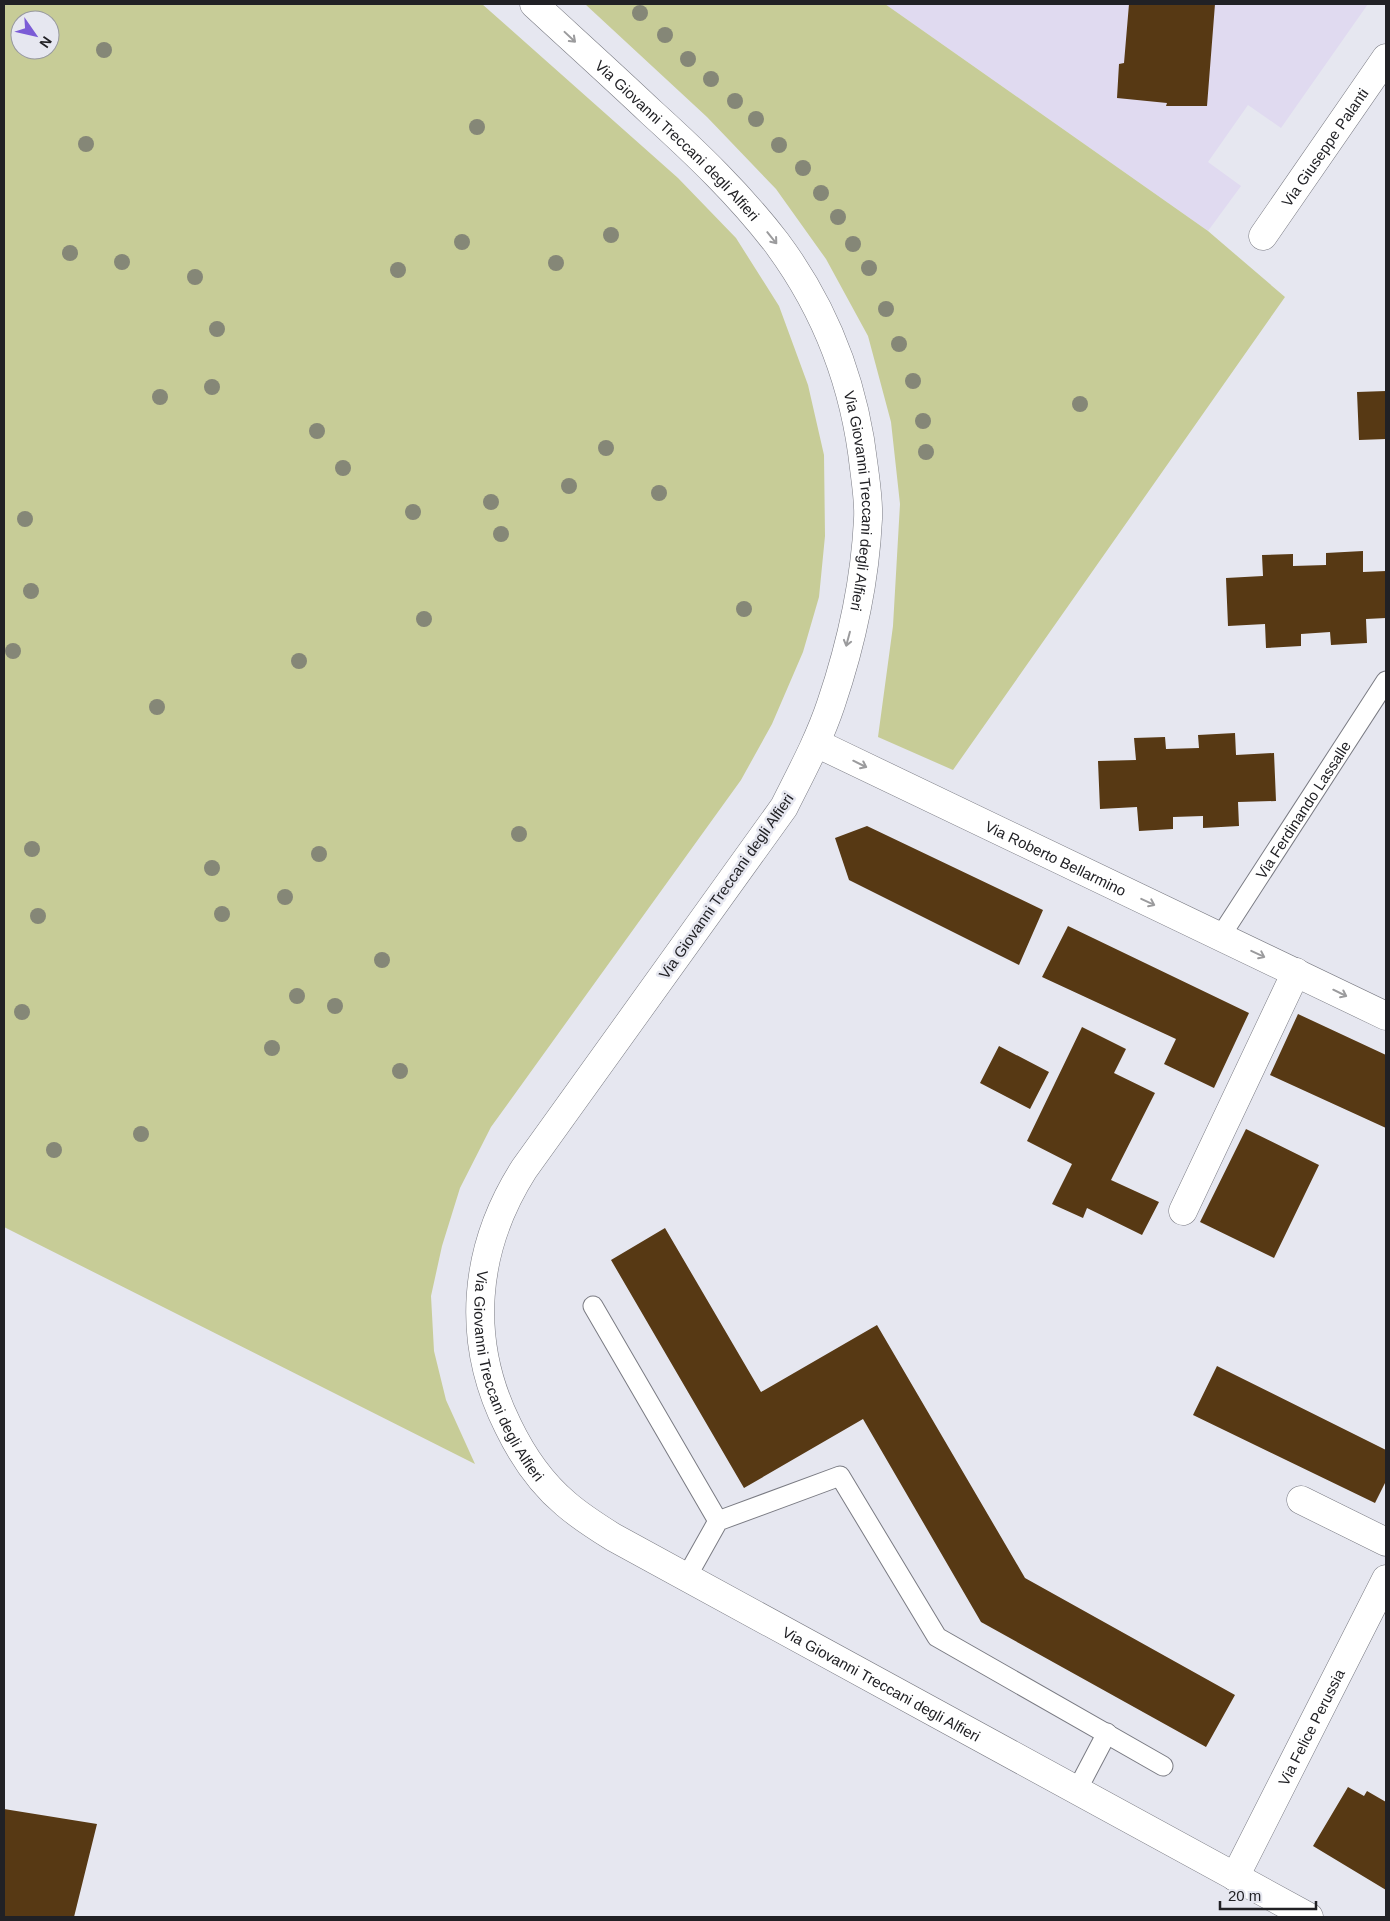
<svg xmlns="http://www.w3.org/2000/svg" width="1390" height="1921" font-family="Arial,sans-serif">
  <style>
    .education { fill: #e0daf0 }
    .green { fill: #c7cc97; fill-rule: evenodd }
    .building { fill: #573914 }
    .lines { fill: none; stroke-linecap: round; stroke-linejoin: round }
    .lane-casing { stroke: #7a7b83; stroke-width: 21 }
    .street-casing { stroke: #7a7b83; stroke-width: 29 }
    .lane { stroke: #fff; stroke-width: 19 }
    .street { stroke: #fff; stroke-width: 28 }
    .tree { fill: #858777 }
    .oneway { stroke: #9b9b9d }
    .labels { text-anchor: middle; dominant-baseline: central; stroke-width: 5; stroke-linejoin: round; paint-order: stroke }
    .street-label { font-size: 15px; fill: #212125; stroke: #e6e7f0 }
  </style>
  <rect width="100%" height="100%" fill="#e6e7f0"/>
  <path class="education" d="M 885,4 L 1368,4 L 1281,128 L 1248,105 L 1208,162 L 1241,186 L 1208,231 Z"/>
  <path class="green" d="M 4,4 L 482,4 L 678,178 L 736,238 L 779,306 L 808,385 L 824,455 L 825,536 L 819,597 L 803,652 L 772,724 L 741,780 L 491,1127 L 460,1188 L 442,1246 L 431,1296 L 434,1351 L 446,1400 L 475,1464 L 4,1227 ZM 20,20 L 50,20 L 50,50 L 20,50 Z
    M 585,4 L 885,4 L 1208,231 L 1285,297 L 953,770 L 878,737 L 893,626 L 900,504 L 891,422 L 868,336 L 826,259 L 776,189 L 707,117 Z"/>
  <path class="building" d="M 1129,4 L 1215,4 L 1207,106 L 1166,106 L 1167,103 L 1117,98 L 1119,64 L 1124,63 Z
    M 1386,391 L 1386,439 L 1359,440 L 1357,392 Z
    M 1363,551 L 1363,572 L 1386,571 L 1386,618 L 1366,619 L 1367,643 L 1331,645 L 1330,632 L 1301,634 L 1301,646 L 1266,648 L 1265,624 L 1228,626 L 1226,578 L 1263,576 L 1262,555 L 1293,554 L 1293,566 L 1326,565 L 1326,553 Z
    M 1235,733 L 1236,755 L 1274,753 L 1276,801 L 1238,802 L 1239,826 L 1203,828 L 1203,816 L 1173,817 L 1173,829 L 1139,831 L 1137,807 L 1100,809 L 1098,761 L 1136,760 L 1134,738 L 1165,737 L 1166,749 L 1199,748 L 1198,735 Z
    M 867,826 L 1043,910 L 1019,965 L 849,880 L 835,838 Z
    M 1068,926 L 1249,1013 L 1214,1088 L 1164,1064 L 1176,1039 L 1042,977 Z
    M 1298,1014 L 1386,1055 L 1386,1128 L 1270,1075 Z
    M 1082,1027 L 1126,1049 L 1114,1073 L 1155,1093 L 1111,1180 L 1159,1202 L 1142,1235 L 1087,1208 L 1083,1218 L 1052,1204 L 1072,1164 L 1027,1141 Z
    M 999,1046 L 1049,1072 L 1030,1109 L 980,1083 Z
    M 1246,1129 L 1319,1165 L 1274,1258 L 1200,1222 Z
    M 665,1228 L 761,1392 L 877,1325 L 1025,1578 L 1235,1695 L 1206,1747 L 981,1622 L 863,1419 L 744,1488 L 611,1260 Z
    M 1217,1366 L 1386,1450 L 1386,1481 L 1375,1503 L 1193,1415 Z
    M 1348,1787 L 1364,1796 L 1367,1791 L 1386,1802 L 1386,1890 L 1313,1846 Z
    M 4,1809 L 97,1824 L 74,1917 L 4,1917 Z"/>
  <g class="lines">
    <g class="lane-casing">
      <g id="lane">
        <path id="s1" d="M 1220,937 L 1386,681"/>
        <path d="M 593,1306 L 718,1521"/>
        <path d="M 686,1578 L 718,1521 L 840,1476 L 937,1637 L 1163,1766"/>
        <path d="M 1077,1790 L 1107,1733"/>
      </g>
    </g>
    <g class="street-casing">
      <g id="street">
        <path id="s2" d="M 534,4 C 573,40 613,76 652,113 C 696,153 739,194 776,242 C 826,309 855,386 864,468 C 866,484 869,503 868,519 C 865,581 851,645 831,704 C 819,740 801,773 784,807 L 524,1169 C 473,1249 465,1340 508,1426 C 522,1455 541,1483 566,1504 C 581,1517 597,1527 613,1537 L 1309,1917"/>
        <path id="s3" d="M 1263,236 L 1386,58"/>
        <path id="s4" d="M 816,743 L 1386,1016"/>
        <path d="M 1183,1211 L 1296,972"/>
        <path d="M 1301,1500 L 1386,1542"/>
        <path id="s5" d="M 1235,1877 L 1386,1579"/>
      </g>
    </g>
    <use href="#lane" class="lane"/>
    <use href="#street" class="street"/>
  </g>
  <g class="tree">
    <circle cx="640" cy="13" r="8"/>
    <circle cx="665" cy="35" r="8"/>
    <circle cx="104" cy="50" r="8"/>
    <circle cx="688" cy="59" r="8"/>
    <circle cx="711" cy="79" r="8"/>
    <circle cx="735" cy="101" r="8"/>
    <circle cx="756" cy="119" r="8"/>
    <circle cx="477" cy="127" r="8"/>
    <circle cx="86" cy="144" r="8"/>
    <circle cx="779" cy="145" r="8"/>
    <circle cx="803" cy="168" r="8"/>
    <circle cx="821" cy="193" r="8"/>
    <circle cx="838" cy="217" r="8"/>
    <circle cx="611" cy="235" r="8"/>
    <circle cx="462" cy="242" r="8"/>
    <circle cx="853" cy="244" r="8"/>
    <circle cx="70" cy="253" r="8"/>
    <circle cx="122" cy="262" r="8"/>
    <circle cx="556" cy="263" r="8"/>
    <circle cx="869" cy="268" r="8"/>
    <circle cx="398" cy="270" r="8"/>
    <circle cx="195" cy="277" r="8"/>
    <circle cx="886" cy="309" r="8"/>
    <circle cx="217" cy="329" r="8"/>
    <circle cx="899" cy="344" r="8"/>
    <circle cx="913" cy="381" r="8"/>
    <circle cx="212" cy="387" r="8"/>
    <circle cx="160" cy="397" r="8"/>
    <circle cx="1080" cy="404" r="8"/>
    <circle cx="923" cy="421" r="8"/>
    <circle cx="317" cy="431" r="8"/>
    <circle cx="606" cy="448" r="8"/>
    <circle cx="926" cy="452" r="8"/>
    <circle cx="343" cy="468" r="8"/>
    <circle cx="569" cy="486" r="8"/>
    <circle cx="659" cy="493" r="8"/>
    <circle cx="491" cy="502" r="8"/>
    <circle cx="413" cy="512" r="8"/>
    <circle cx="25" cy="519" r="8"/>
    <circle cx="501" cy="534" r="8"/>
    <circle cx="31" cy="591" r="8"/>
    <circle cx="744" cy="609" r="8"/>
    <circle cx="424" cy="619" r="8"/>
    <circle cx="13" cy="651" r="8"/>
    <circle cx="299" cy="661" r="8"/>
    <circle cx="157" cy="707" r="8"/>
    <circle cx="519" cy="834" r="8"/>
    <circle cx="32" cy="849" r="8"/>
    <circle cx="319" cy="854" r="8"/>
    <circle cx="212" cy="868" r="8"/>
    <circle cx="285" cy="897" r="8"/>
    <circle cx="222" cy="914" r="8"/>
    <circle cx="38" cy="916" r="8"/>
    <circle cx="382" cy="960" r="8"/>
    <circle cx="297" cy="996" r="8"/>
    <circle cx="335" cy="1006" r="8"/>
    <circle cx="22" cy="1012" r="8"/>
    <circle cx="272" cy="1048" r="8"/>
    <circle cx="400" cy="1071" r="8"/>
    <circle cx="141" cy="1134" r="8"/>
    <circle cx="54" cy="1150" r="8"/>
  </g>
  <defs><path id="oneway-shaft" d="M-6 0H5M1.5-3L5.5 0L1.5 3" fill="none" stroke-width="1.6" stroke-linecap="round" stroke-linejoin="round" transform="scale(1.25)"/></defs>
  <g class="oneway">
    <use href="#oneway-shaft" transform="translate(570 37) rotate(43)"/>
    <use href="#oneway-shaft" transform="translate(772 238) rotate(51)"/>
    <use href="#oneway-shaft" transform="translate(848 639) rotate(105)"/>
    <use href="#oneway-shaft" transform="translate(860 764) rotate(26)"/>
    <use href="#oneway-shaft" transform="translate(1148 902) rotate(25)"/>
    <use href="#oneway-shaft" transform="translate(1258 954) rotate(25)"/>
    <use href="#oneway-shaft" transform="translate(1340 993) rotate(26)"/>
  </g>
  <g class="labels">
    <g class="street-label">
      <text stroke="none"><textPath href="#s2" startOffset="198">Via Giovanni Treccani degli Alfieri</textPath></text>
      <text stroke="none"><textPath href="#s3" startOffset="108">Via Giuseppe Palanti</textPath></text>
      <text stroke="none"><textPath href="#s2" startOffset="618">Via Giovanni Treccani degli Alfieri</textPath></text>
      <text stroke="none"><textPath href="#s1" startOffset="152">Via Ferdinando Lassalle</textPath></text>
      <text stroke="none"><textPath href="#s4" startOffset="266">Via Roberto Bellarmino</textPath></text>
      <text transform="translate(726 886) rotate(-55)">Via Giovanni Treccani degli Alfieri</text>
      <text stroke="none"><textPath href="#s2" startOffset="1606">Via Giovanni Treccani degli Alfieri</textPath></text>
      <text stroke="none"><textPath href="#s2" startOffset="2116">Via Giovanni Treccani degli Alfieri</textPath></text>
      <text stroke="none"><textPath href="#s5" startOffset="168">Via Felice Perussia</textPath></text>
    </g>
  </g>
  <rect width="1390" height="1921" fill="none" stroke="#212125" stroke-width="10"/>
  <g transform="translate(35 35) rotate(124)"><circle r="24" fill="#e6e7f0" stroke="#97989f"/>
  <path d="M0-4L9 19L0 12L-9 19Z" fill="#7b5cd6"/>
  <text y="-8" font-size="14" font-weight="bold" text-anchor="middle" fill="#212125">N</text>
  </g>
  <path d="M1220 1901v8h96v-8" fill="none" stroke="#212125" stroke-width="2.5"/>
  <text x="1228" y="1901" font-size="15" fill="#212125" stroke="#e6e7f0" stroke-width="4" paint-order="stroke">20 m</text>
</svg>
